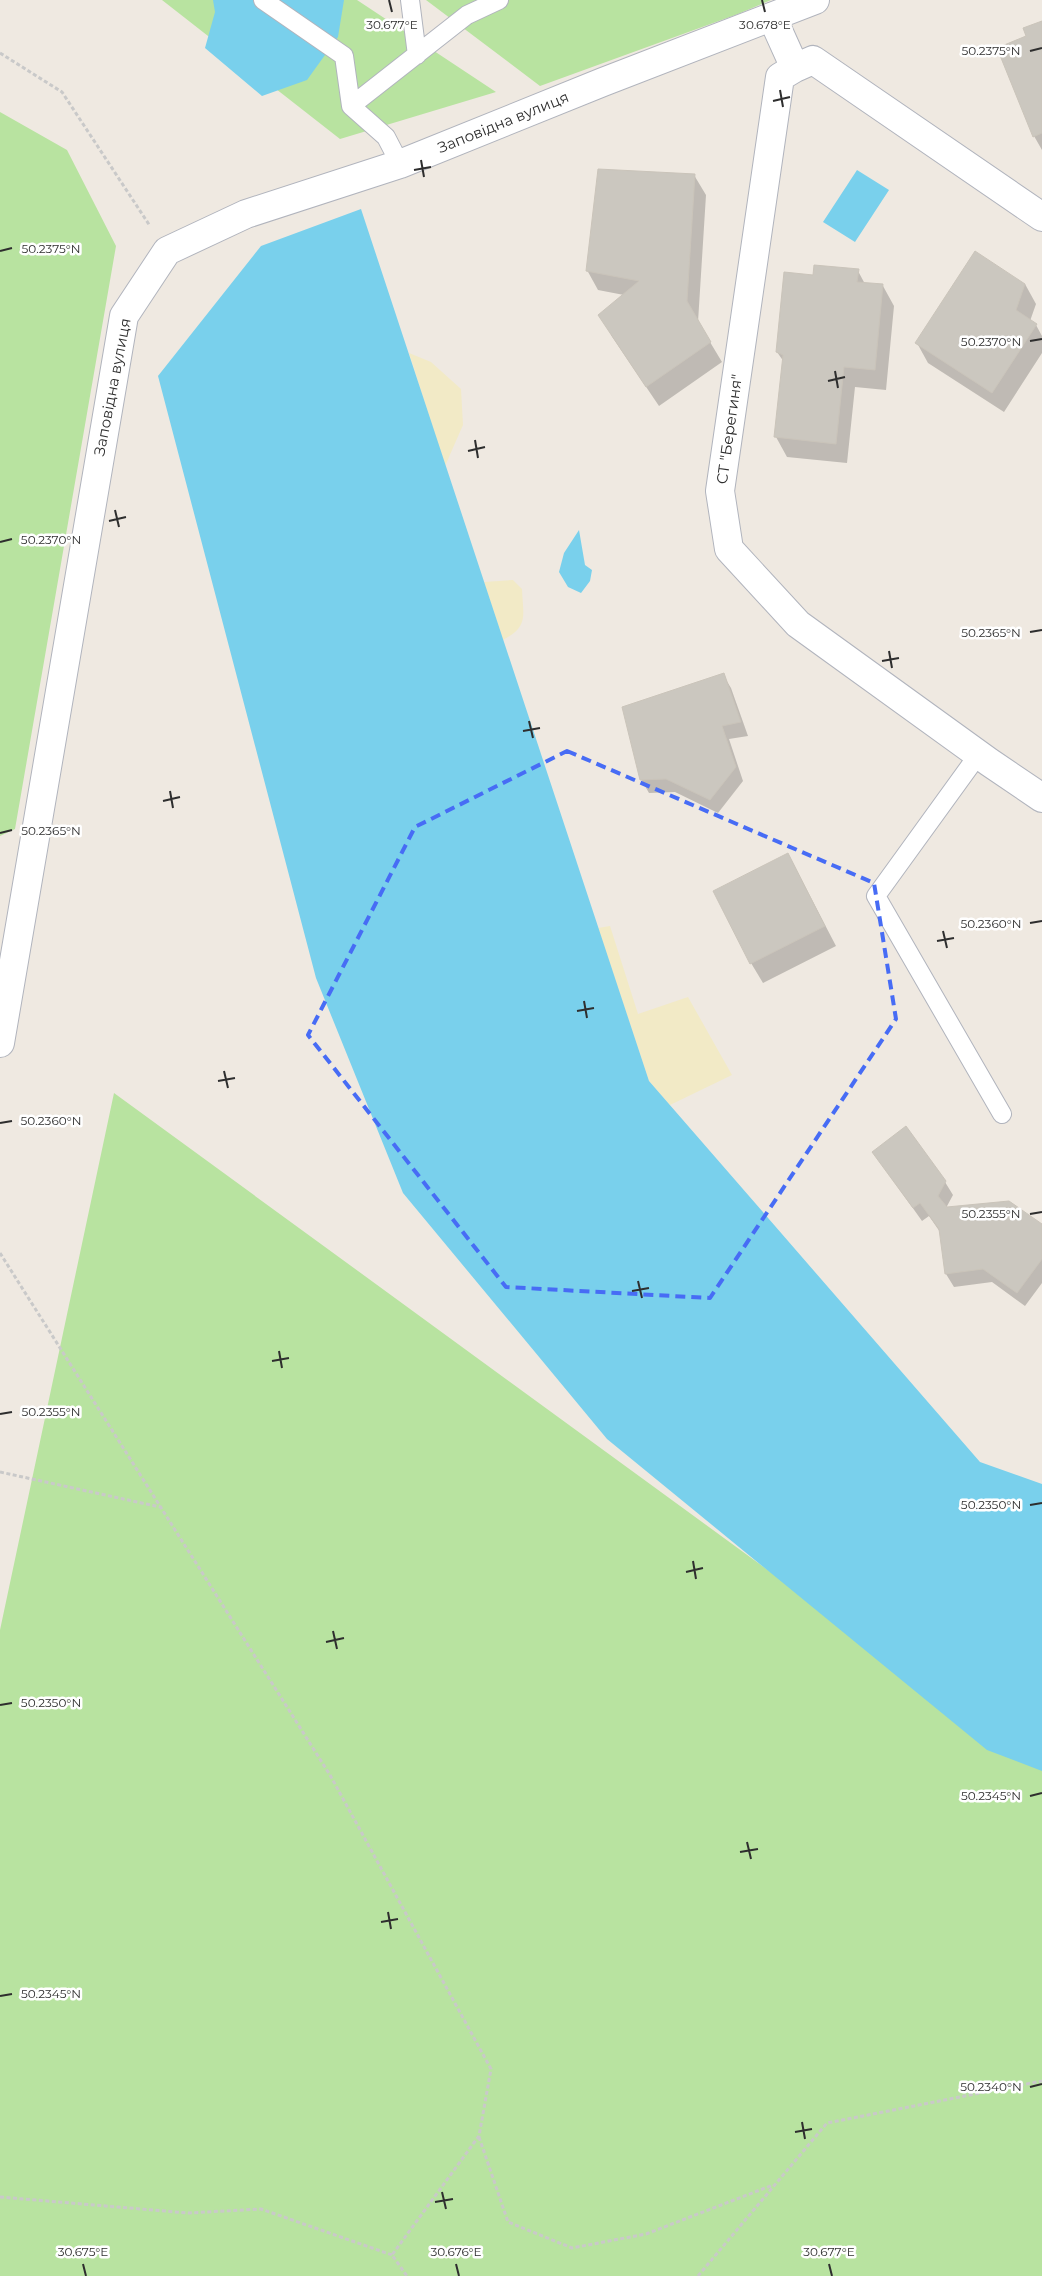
<svg xmlns="http://www.w3.org/2000/svg" width="1042" height="2276" font-family="Montserrat,sans-serif">
  <style>
    .green { fill: #b8e3a0 }
    .sand { fill: #f2eac6 }
    .water { fill: #79d0ec }
    .shadow { fill: #0003 }
    .building { fill: #cbc7bf; stroke: #cac4ba }
    .lines { fill: none; stroke-linecap: round; stroke-linejoin: round }
    .lane-casing { stroke: #b1b4bd; stroke-width: 20 }
    .street-casing { stroke: #b1b4bd; stroke-width: 30 }
    .secondary-casing { stroke: #b1b4bd; stroke-width: 30 }
    .path { stroke: #c9c9c9; stroke-width: 3; stroke-dasharray: 4 2.5; stroke-linecap: butt }
    .lane { stroke: #fff; stroke-width: 18 }
    .street { stroke: #fff; stroke-width: 28 }
    .secondary { stroke: #fff; stroke-width: 28 }
    .marked { fill: none; stroke: #476cf5; stroke-width: 4; stroke-dasharray: 10 6; stroke-linejoin: round }
    .ticks { fill: none; stroke: #2e2e2e; stroke-width: 2 }
    .labels { text-anchor: middle; dominant-baseline: central; stroke-width: 5; stroke-linejoin: round; paint-order: stroke }
    .street-label { font-size: 15px; fill: #2e2e2e; stroke: #fff }
    .ticks-label { font-size: 12px; text-anchor: middle; fill: #2e2e2e; stroke: #fff; stroke-width: 5; stroke-linejoin: round; paint-order: stroke }
  </style>
  <rect width="100%" height="100%" fill="#efe9e1"/>
  <path class="green" d="M 162,0 L 357,0 L 496,92 L 340,139 Z
    M 426,0 L 771,0 L 738,14 L 540,86 Z
    M 0,112 L 67,150 L 116,246 L 15,829 L 0,836 Z
    M 114,1093 L 1042,1770 L 1042,2276 L 0,2276 L 0,1630 Z"/>
  <path class="sand" d="M 409,353 L 431,362 L 461,389 L 463,425 L 445,466 Z
    M 513,580 L 522,589 C 523,616 529,626 503,640 L 484,582 Z
    M 610,926 L 638,1014 L 688,997 L 732,1075 L 670,1105 L 649,1081 L 598,928 Z"/>
  <path class="water" d="M 213,0 L 344,0 L 338,37 L 307,80 L 262,96 L 205,48 L 215,12 Z
    M 857,170 L 889,190 L 855,242 L 823,222 Z
    M 361,209 L 649,1081 L 980,1462 L 1042,1484 L 1042,1771 L 987,1750 L 607,1439 L 403,1193 L 316,978 L 158,376 L 261,246 Z
    M 579,530 L 585,565 L 592,570 L 590,581 L 581,593 L 568,587 L 559,572 L 564,553 Z"/>
  <path class="shadow" d="M 1042,22 L 1042,150 L 1034,136 L 1028,37 Z
    M 694,175 L 706,195 L 698,322 L 722,362 L 659,406 L 611,335 L 624,295 L 598,290 L 587,270 Z
    M 858,271 L 865,284 L 883,286 L 894,306 L 886,390 L 855,387 L 847,463 L 787,457 L 776,437 L 784,362 L 777,352 L 815,277 Z
    M 1025,284 L 1036,304 L 1030,321 L 1036,325 L 1042,336 L 1042,353 L 1004,412 L 928,363 L 917,343 Z
    M 723,675 L 731,688 L 748,736 L 729,739 L 743,781 L 718,813 L 675,792 L 649,793 L 641,779 Z
    M 788,854 L 836,946 L 763,983 L 751,963 Z
    M 873,1152 L 945,1182 L 953,1195 L 946,1208 L 1042,1226 L 1042,1283 L 1025,1306 L 992,1282 L 954,1287 L 946,1274 L 940,1232 L 929,1216 L 922,1221 Z"/>
  <path class="building" d="M 1042,21 L 1042,133 L 1033,137 L 997,48 L 1026,36 L 1023,28 Z
    M 598,169 L 695,174 L 687,301 L 711,342 L 646,387 L 598,315 L 639,281 L 586,271 Z
    M 975,251 L 1025,284 L 1016,310 L 1037,324 L 992,393 L 915,343 Z
    M 814,265 L 859,269 L 857,282 L 883,284 L 875,370 L 844,367 L 836,444 L 774,437 L 783,355 L 776,352 L 784,272 L 813,275 Z
    M 724,673 L 741,722 L 722,726 L 736,767 L 710,800 L 666,779 L 640,780 L 622,707 Z
    M 788,853 L 825,926 L 750,964 L 713,891 Z
    M 906,1126 L 946,1181 L 938,1196 L 947,1207 L 1009,1201 L 1042,1224 L 1042,1259 L 1017,1293 L 983,1269 L 945,1274 L 939,1229 L 920,1203 L 913,1208 L 872,1152 Z"/>
  <g class="lines">
    <g class="lane-casing">
      <path id="lane" d="M 263,0 L 344,56 L 351,106 L 386,137 L 400,164
        M 410,0 L 417,55
        M 351,106 L 467,15 L 499,0
        M 978,755 L 876,896 L 1002,1114"/>
    </g>
    <g class="street-casing">
      <path id="street" d="M 772,17 L 795,68 L 813,60 L 1042,217
        M 795,68 L 780,77 L 720,491 L 729,549 L 798,624 L 989,762 L 1042,798"/>
    </g>
    <g class="secondary-casing">
      <path id="secondary" d="M 0,1043 L 124,316 L 167,251 L 246,214 L 400,164 L 603,82 L 815,0"/>
    </g>
    <path class="path" d="M 0,53 L 62,92 L 150,226
      M 0,1253 L 330,1775 L 491,2069 L 479,2136 L 392,2255 L 407,2276
      M 0,1472 L 160,1507
      M 479,2137 L 508,2222 L 572,2248 L 646,2234 L 773,2185
      M 0,2197 L 188,2213 L 261,2209 L 392,2255
      M 698,2276 L 827,2123 L 1042,2081"/>
    <use href="#lane" class="lane"/>
    <use href="#street" class="street"/>
    <use href="#secondary" class="secondary"/>
  </g>
  <path class="marked" d="M 567,751 L 874,883 L 896,1019 L 710,1298 L 506,1287 L 308,1035 L 415,827 Z"/>
  <path class="ticks" d="M 389,0 L 392,12M 762,0 L 765,12M 1030,51 L 1042,48M 780,90 L 783,107M 773,101 L 790,97M 421,160 L 424,177M 414,170 L 431,167M 0,251 L 12,248M 1030,341 L 1042,339M 835,371 L 838,388M 828,381 L 845,377M 475,440 L 478,458M 468,451 L 485,447M 115,510 L 119,527M 109,521 L 126,517M 0,542 L 12,539M 1030,632 L 1042,630M 889,651 L 892,668M 882,661 L 899,658M 529,721 L 533,738M 523,731 L 540,728M 170,791 L 173,808M 163,801 L 180,797M 0,833 L 12,830M 1030,923 L 1042,921M 943,931 L 947,948M 937,941 L 954,938M 584,1001 L 587,1018M 577,1011 L 594,1008M 224,1071 L 228,1088M 218,1081 L 235,1078M 0,1123 L 12,1121M 1030,1214 L 1042,1212M 638,1281 L 642,1298M 632,1291 L 649,1288M 279,1351 L 282,1368M 272,1361 L 289,1358M 0,1414 L 12,1412M 1030,1505 L 1042,1503M 693,1561 L 696,1579M 686,1572 L 703,1568M 333,1631 L 337,1649M 326,1642 L 344,1638M 0,1705 L 12,1703M 1030,1796 L 1042,1793M 747,1842 L 751,1859M 740,1852 L 758,1849M 388,1912 L 391,1929M 381,1922 L 398,1919M 0,1996 L 12,1994M 1030,2087 L 1042,2084M 802,2122 L 805,2139M 795,2132 L 812,2129M 442,2192 L 446,2209M 435,2202 L 453,2199M 83,2264 L 86,2276M 456,2264 L 459,2276M 829,2264 L 832,2276"/>
  <g class="labels">
    <g class="street-label">
      <text transform="translate(503 122) rotate(-22)">Заповідна вулиця</text>
      <text transform="translate(112 387) rotate(-79)">Заповідна вулиця</text>
      <text transform="translate(729 429) rotate(-82)">СТ "Берегиня"</text>
    </g>
  </g>
  <g class="ticks-label">
    <text x="392" y="29">30.677°E</text>
    <text x="765" y="29">30.678°E</text>
    <text x="991" y="55">50.2375°N</text>
    <text x="51" y="253">50.2375°N</text>
    <text x="991" y="346">50.2370°N</text>
    <text x="51" y="544">50.2370°N</text>
    <text x="991" y="637">50.2365°N</text>
    <text x="51" y="835">50.2365°N</text>
    <text x="991" y="928">50.2360°N</text>
    <text x="51" y="1125">50.2360°N</text>
    <text x="991" y="1218">50.2355°N</text>
    <text x="51" y="1416">50.2355°N</text>
    <text x="991" y="1509">50.2350°N</text>
    <text x="51" y="1707">50.2350°N</text>
    <text x="991" y="1800">50.2345°N</text>
    <text x="51" y="1998">50.2345°N</text>
    <text x="991" y="2091">50.2340°N</text>
    <text x="83" y="2256">30.675°E</text>
    <text x="456" y="2256">30.676°E</text>
    <text x="829" y="2256">30.677°E</text>
  </g>
</svg>
